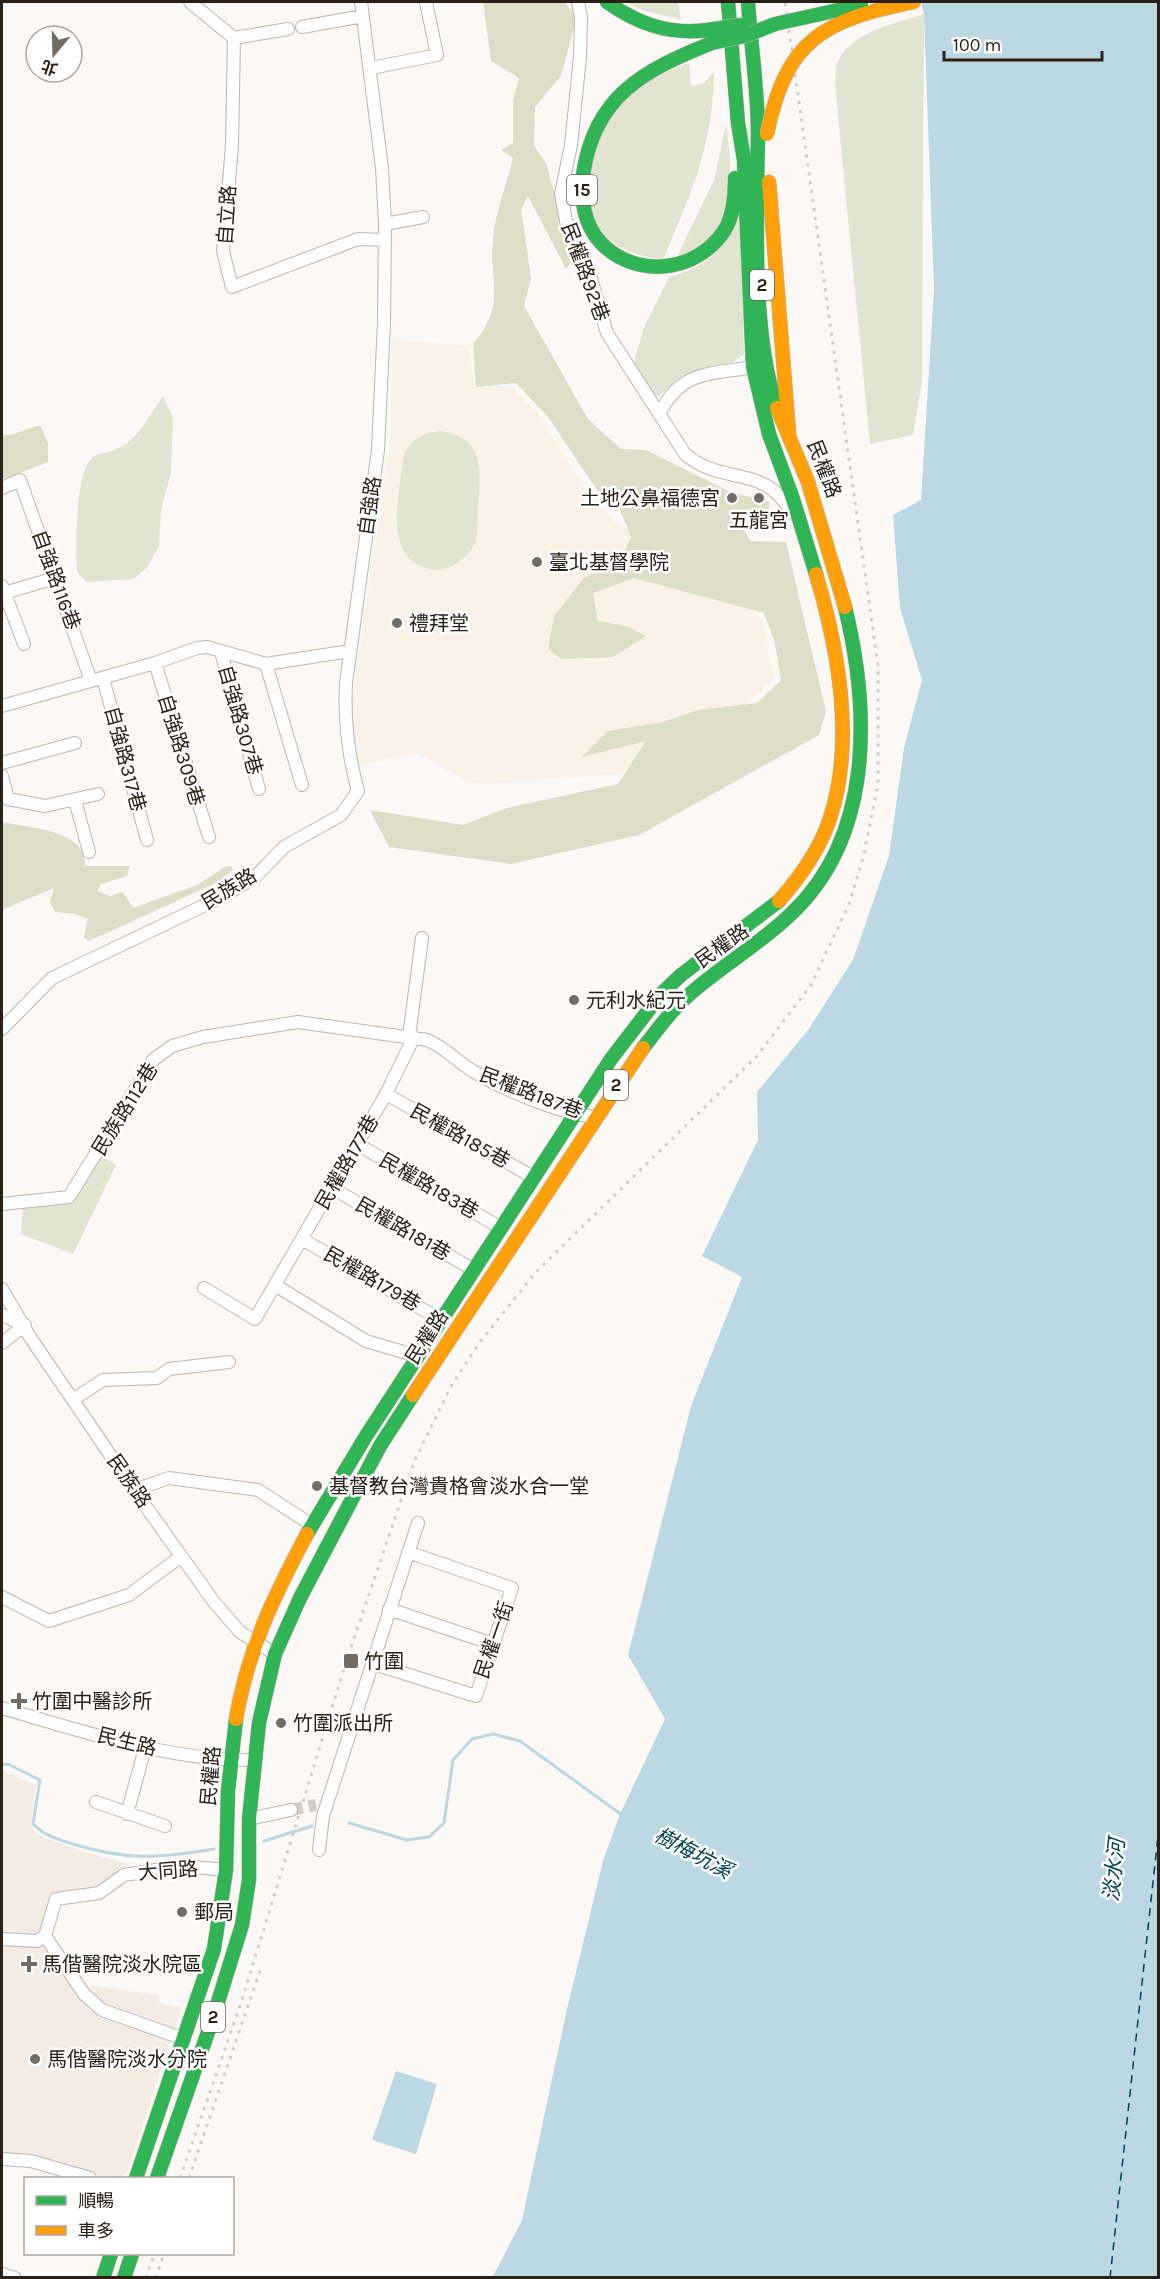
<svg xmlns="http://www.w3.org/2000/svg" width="1160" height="2279" font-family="Karla,'Noto Sans TC',sans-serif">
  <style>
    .built { fill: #f4ebe3 }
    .education { fill: #faf2e6 }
    .green { fill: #e2e4d2 }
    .forest { fill: #dcdec8 }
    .water { fill: #bbd8e3 }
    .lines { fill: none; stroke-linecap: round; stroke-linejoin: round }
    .stream { stroke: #bbd8e3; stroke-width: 3 }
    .ferry { stroke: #034154; stroke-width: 1.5; stroke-dasharray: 8 6; stroke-linecap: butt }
    .street-tunnel { stroke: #d1cdc9; stroke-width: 12; stroke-dasharray: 12 6; stroke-linecap: butt }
    .street-casing { stroke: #bcb6b1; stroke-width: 14 }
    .fast-casing { stroke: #bcb6b1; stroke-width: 15 }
    .slow-casing { stroke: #bcb6b1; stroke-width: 15 }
    .street { stroke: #fefefe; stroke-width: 12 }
    .fast { stroke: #30b455; stroke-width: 14 }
    .slow { stroke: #ff9f0a; stroke-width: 14 }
    .rail { stroke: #d0cecd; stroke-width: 3; stroke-dasharray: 3 6; stroke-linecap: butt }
    .fast-bridge-casing { stroke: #bcb6b1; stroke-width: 15; stroke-linecap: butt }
    .slow-bridge-casing { stroke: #bcb6b1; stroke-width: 15; stroke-linecap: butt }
    .fast-bridge { stroke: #30b455; stroke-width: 14 }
    .slow-bridge { stroke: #ff9f0a; stroke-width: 14 }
    .poi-dot { fill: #736c65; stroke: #fff; stroke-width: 2 }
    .labels { text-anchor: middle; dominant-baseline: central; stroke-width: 5; stroke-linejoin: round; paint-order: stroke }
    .shield { fill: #fff; stroke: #6a635d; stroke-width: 1.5 }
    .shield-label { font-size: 18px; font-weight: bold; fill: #2a2018 }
    .street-label { font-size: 20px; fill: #2a2018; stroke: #fff }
    .poi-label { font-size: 20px; fill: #2a2018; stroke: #fff; text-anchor: start }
    .water-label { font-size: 21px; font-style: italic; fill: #034154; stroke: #fff }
  </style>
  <rect width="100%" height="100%" fill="#fbf8f5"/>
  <path class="built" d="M 2,1770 L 36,1785 L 31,1826 L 38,1835 L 80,1851 L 130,1864 L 91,1889 L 58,1892 L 51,1898 L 40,1932 L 44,1946 L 67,1982 L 159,1995 L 158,2003 L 181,2008 L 127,2173 L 119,2178 L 110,2178 L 51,2159 L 2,2153 Z"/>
  <path class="education" d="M 392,339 L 468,346 L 474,383 L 513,388 L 539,415 L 584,487 L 615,522 L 678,548 L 726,577 L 762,620 L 774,679 L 707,739 L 620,774 L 486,784 L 467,781 L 416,753 L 357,766 L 350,714 L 390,446 Z"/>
  <path class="green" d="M 626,2 L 678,2 L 681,20 L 642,10 Z
    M 924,14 L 922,381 L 913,435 L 870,444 L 835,85 C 836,78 835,68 838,61 C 850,32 898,23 924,14 Z
    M 689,63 L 691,86 L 703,84 L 714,72 C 713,147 691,193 663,260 C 632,256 597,242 589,208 C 587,200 589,189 589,180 C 590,157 596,136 610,116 C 629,91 660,72 689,63 Z
    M 726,125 C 732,161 735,217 705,244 C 698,251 684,254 676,259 L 714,180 Z
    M 740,209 L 744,354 L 728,366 L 684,378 L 654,399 L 635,368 L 634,361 L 645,325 L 669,277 C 716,263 720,250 740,209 Z
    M 163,396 L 173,417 L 171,473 L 161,509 L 159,546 L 148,566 L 134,579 L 86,582 L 77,572 C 75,549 75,471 93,457 C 100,452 112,452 119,448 C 139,438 150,414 163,396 Z
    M 442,431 C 488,439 480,475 478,511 C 477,522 479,537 473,547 C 466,559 450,571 435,570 C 379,564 400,491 404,453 C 414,438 424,432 442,431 Z
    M 99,1154 L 116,1165 L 73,1254 L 21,1234 L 23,1206 L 69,1199 Z"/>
  <path class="forest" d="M 483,2 L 564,2 L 577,16 L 561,76 L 535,107 L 534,146 L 546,163 L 573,259 L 566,269 L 528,196 L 521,209 L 531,278 L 524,306 L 588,419 L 621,449 L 646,450 L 730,492 L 769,502 L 769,516 L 737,519 L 751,541 L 786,542 L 826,712 L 819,735 L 639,835 L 511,864 L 389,847 L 370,810 L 463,825 L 507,808 L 618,784 L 646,741 L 582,757 L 608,731 L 663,722 L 698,710 L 757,703 L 781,680 L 775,643 L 764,613 L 634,578 L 593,593 L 598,621 L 629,627 L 646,636 L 613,657 L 561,659 L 548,649 L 554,616 L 583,579 L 622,557 L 631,537 L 620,510 L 601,496 L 549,418 L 516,383 L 476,387 L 473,344 C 508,302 488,284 493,239 C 495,212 507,184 513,158 L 501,150 L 513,143 L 513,100 L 519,78 L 491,61 Z
    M 37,426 L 41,427 L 48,443 L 48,462 L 2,480 L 2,435 L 10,435 Z
    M 2,822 C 28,828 87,829 85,866 L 130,866 L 127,876 L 101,884 L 97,891 L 110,896 L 123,892 L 133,908 L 197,885 L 226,866 L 231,866 L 233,870 L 216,883 L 89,941 L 84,937 L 88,919 L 75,914 L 55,912 L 50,902 L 54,888 L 2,910 Z"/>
  <path class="water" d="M 921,2 L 1158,2 L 1158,2277 L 492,2278 L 522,2220 L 567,2009 L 603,1861 L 620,1814 L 665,1719 L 628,1655 L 691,1406 L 742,1277 L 702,1256 L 758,1140 L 757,1092 L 808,1030 L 853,960 L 889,856 L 904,748 L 922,680 L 900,608 L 893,515 L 921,500 L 934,289 L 924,14 Z
    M 396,2071 L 437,2084 L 416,2154 L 372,2140 Z"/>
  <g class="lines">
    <path class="stream" d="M 2,1765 L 8,1764 L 40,1780 L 33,1824 C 45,1836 57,1839 73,1844 C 128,1861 159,1858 214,1849
      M 349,1823 L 407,1840 L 429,1837 L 444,1823 L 453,1760 L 472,1739 L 493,1734 L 520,1741 L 622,1815
      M 264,1841 L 312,1826"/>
    <path class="ferry" d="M 1110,2278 L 1158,1836"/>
    <path class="street-tunnel" d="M 291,1810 L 316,1805"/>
    <g class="street-casing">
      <path id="street" d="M 190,2 L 234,38 L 232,146 L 223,251 L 232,287 L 358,239 L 385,240
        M 578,2 L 581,18 L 580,57 L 571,145 L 561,194 L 566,221 L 589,272 L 607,333 L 685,454 C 713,479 749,471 773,490 C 781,497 788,507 796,515
        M 302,27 L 363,16
        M 234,38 L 288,29
        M 371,68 L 437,55 L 426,2
        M 385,224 L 423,217
        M 659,414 C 682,370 708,375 753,367
        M 2,488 L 20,480 L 91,681
        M 2,586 L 24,644
        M 4,593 L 55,578
        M 221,652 L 259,789
        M 155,663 L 209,837
        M 266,664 L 302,785
        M 103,678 L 147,840
        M 2,706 L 155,663 L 197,648 L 207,647 L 266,664 L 350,651
        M 2,763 L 75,743
        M 2,776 L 8,799 L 45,806 L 98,794
        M 75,800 L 89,852
        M 2,1029 L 52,978 L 224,896 L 255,877 L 284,847 L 341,815 L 358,791 C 348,755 344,721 346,683 L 378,450 L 384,322 L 385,224 L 382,168 L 361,2
        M 409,1036 L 422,938
        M 386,1094 L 533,1177
        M 357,1144 L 501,1228
        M 332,1188 L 474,1270
        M 2,1204 L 69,1197 L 153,1060 L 172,1046 L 203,1037 L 298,1022 L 427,1040 C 445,1047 456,1061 473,1071 C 501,1089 562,1114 595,1117
        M 302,1239 L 441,1320
        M 275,1285 L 366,1341 L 417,1356
        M 204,1288 L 255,1319 L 386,1094 L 414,1037
        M 2,1289 L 30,1337 L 134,1490 L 214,1602 L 240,1632 L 275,1654
        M 2,1315 L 24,1325
        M 2,1343 L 25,1325
        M 74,1399 L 103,1380 L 157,1378 L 169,1369 L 229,1362
        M 134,1490 L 169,1478 L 258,1490 L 312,1525
        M 2,1597 L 49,1621 L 129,1595 L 180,1557
        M 389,1609 L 493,1644
        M 374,1664 L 476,1696 L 512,1588 L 408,1552
        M 2,1708 C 85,1732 169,1761 256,1760
        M 96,1802 L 165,1826
        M 127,1814 L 145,1748
        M 249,1819 L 291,1810
        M 319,1850 L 323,1816 L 418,1523
        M 45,1936 L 84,1994 L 102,2010 L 184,2039
        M 2,1939 L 37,1941 L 45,1936 L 56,1899 L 99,1893 L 124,1875 L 182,1866 L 226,1870
        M 2,2159 L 31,2161 L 90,2178
        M 2,2274 L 15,2278"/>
    </g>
    <g class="fast-casing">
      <path id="fast" d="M 607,2 C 638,24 669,35 708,30
        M 728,2 L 738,123 L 744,160 L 753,367 L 769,434 L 792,496 L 816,574
        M 748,2 C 751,46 758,91 758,134 C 757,214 751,333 777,408
        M 712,43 C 644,70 594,96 583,175 C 580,198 584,225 601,243 C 636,279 696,273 724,231 C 734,216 735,195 735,178
        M 643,1048 C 658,1029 672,1009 691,993 C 723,965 760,944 791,914 C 874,836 870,710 845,607
        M 307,1534 L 366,1436 L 611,1059 L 661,994 L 681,975 L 779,901
        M 136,2178 L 214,1949 L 226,1870 L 228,1791 L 236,1719
        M 157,2178 L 213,2018 L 242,1925 L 249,1880 L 249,1819 L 259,1723 L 275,1654 L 300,1598 L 380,1446 L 413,1395
        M 103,2278 L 111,2254
        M 124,2278 L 132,2254"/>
    </g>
    <g class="slow-casing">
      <path id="slow" d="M 769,182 L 789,434
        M 777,408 L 808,482 L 845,607
        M 779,901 C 800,877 822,846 831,815 C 855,739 838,648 816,574
        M 413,1395 L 643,1048
        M 236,1719 C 248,1649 274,1596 307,1534"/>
    </g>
    <use href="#street" class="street"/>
    <use href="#fast" class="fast"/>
    <use href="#slow" class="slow"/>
    <path class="rail" d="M 180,2178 L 242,2000 L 347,1659 L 414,1462 L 451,1386 L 480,1342 L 535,1273 L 757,1056 L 811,985 L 849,904 L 863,858 L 878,784 L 878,666 L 785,2
      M 189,2178 L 261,1968
      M 146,2278 L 154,2254
      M 156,2278 L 164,2254"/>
    <g class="fast-bridge-casing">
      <path id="fast-bridge" d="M 708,30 L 740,25
        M 712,43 L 745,36 L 775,24 L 861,5"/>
    </g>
    <g class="slow-bridge-casing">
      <path id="slow-bridge" d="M 767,134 C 786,39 824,20 914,2"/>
    </g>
    <use href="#fast-bridge" class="fast-bridge"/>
    <use href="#slow-bridge" class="slow-bridge"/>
  </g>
  <g class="poi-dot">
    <circle cx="732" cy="498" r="6"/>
    <circle cx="759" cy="498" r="6"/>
    <circle cx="537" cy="562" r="6"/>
    <circle cx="397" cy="623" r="6"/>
    <circle cx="574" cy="1000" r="6"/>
    <circle cx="317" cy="1486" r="6"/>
    <rect x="343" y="1653" width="16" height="16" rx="3"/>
    <path d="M16 1692h6v6h6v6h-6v6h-6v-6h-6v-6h6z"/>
    <circle cx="281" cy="1723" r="6"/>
    <circle cx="182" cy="1912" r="6"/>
    <path d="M26 1955h6v6h6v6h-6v6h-6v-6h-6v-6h6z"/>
    <circle cx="35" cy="2059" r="6"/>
  </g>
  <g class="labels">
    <g class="shield">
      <rect x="567" y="175" width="30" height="30" rx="4.5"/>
      <rect x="750" y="270" width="24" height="30" rx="4.5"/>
      <rect x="604" y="1070" width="24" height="30" rx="4.5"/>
      <rect x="201" y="2002" width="24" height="30" rx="4.5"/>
    </g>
    <g class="shield-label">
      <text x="582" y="190">15</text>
      <text x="762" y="285">2</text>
      <text x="616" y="1085">2</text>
      <text x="213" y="2017">2</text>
    </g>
    <g class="street-label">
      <text transform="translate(227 215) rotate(-86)">自立路</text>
      <text transform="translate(585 272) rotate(70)">民權路92巷</text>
      <text transform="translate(824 469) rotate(69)">民權路</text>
      <text transform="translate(370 506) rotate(-82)">自強路</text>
      <text transform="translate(56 580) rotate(70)">自強路116巷</text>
      <text transform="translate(240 720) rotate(74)">自強路307巷</text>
      <text transform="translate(181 750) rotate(73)">自強路309巷</text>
      <text transform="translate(125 759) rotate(75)">自強路317巷</text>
      <text transform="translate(229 889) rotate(-31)">民族路</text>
      <text transform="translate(722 946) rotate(-35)">民權路</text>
      <text transform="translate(531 1093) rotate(21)">民權路187巷</text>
      <text transform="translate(125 1109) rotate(-58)">民族路112巷</text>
      <text transform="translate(460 1136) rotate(29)">民權路185巷</text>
      <text transform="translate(347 1162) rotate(-60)">民權路177巷</text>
      <text transform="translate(429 1186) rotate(30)">民權路183巷</text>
      <text transform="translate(403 1229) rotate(30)">民權路181巷</text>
      <text transform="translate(372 1279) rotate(30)">民權路179巷</text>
      <text transform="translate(427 1337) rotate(-57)">民權路</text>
      <text transform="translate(129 1481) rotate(55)">民族路</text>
      <text transform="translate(494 1640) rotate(-71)">民權一街</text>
      <text transform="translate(127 1742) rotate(14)">民生路</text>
      <text transform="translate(211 1776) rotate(-85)">民權路</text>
      <text transform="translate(168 1871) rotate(-4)">大同路</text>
    </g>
    <g class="poi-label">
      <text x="720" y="498" text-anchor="end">土地公鼻福德宮</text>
      <text x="759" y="520" text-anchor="middle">五龍宮</text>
      <text x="549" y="562">臺北基督學院</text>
      <text x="409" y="623">禮拜堂</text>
      <text x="586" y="1000">元利水紀元</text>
      <text x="329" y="1486">基督教台灣貴格會淡水合一堂</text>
      <text x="364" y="1661">竹圍</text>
      <text x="32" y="1701">竹圍中醫診所</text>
      <text x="293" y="1723">竹圍派出所</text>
      <text x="194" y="1912">郵局</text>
      <text x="42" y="1964">馬偕醫院淡水院區</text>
      <text x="47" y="2059">馬偕醫院淡水分院</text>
    </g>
    <g class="water-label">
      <text transform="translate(693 1853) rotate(28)">樹梅坑溪</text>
      <text transform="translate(1114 1870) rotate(-84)">淡水河</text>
    </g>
  </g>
  <rect width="1160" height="2279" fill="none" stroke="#2a2018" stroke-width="6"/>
  <rect x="24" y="2177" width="210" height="78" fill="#ffffff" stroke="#aaa6a3" stroke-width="1.5"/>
  <rect x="36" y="2196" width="30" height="9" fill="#30b455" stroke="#aaa6a3" stroke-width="1.5"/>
  <text x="78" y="2207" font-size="18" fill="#2a2018">順暢</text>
  <rect x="36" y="2226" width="30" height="9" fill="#ff9f0a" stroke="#aaa6a3" stroke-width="1.5"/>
  <text x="78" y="2237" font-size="18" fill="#2a2018">車多</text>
  <g transform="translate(54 54) rotate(199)"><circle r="28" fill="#ffffff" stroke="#aaa6a3" stroke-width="1.5"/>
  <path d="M0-4.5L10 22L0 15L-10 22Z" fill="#736c65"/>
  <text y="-9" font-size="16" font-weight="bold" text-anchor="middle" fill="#2a2018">北</text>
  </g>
  <path d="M944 51v9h158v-9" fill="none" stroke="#2a2018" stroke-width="3"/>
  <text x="953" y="51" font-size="18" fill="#2a2018" stroke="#ffffff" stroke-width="4.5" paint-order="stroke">100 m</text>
</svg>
